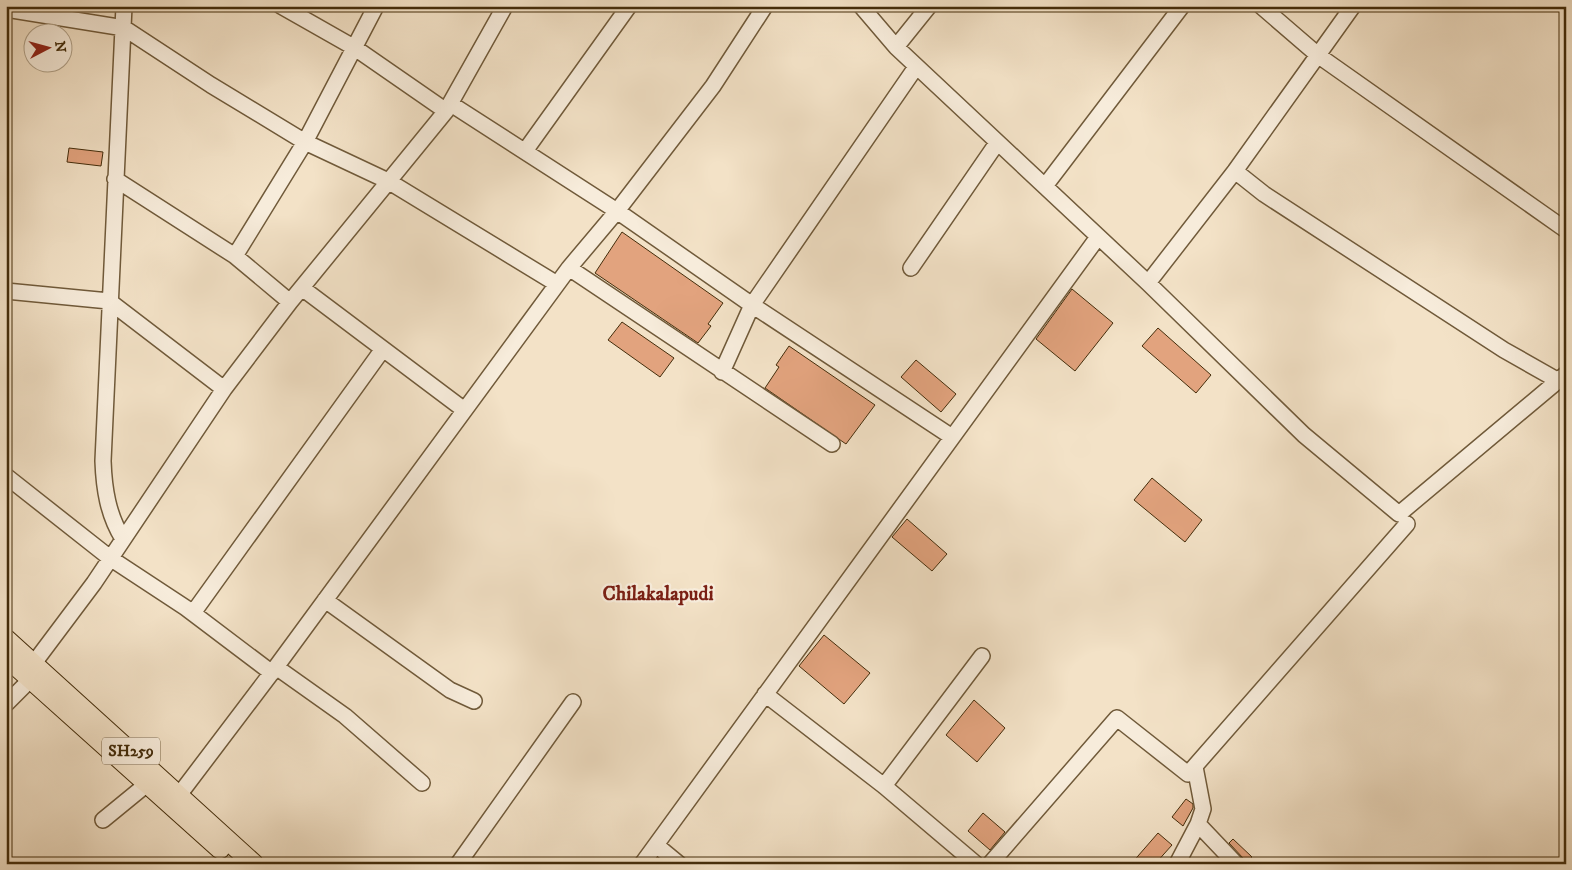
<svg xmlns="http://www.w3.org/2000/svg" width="1572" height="870" font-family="'IM FELL DW Pica',serif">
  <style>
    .building { fill: #e2a37e; stroke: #442d0b }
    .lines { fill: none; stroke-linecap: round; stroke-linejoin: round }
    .minor-casing { stroke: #705a3a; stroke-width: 18 }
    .major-casing { stroke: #442d0b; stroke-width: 21 }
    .minor { stroke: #f7ecdb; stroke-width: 15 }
    .major { stroke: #f3e2c7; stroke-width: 19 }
    .labels { text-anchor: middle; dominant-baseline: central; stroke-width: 4.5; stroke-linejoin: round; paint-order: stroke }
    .shield { fill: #f7ecdb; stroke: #7a6649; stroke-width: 1 }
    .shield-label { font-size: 16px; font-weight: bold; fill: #442d0b }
    .quarter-label { font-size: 20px; font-weight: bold; fill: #7a1f14; stroke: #f7ecdb }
  </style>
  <rect width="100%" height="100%" fill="#f3e2c7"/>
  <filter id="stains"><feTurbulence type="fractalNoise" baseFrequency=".004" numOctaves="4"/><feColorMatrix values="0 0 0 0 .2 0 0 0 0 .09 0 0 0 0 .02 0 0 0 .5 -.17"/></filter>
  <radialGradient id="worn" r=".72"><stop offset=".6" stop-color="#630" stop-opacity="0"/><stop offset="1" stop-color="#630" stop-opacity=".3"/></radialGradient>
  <path class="building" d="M 69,148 L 103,152 L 101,166 L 67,162 Z
    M 622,232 L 723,303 L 708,324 L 711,326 L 698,343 L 595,273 Z
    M 1072,289 L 1113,323 L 1075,371 L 1036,339 Z
    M 622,322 L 674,358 L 660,377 L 608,340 Z
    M 1158,328 L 1211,375 L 1196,393 L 1142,346 Z
    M 789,346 L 875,405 L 846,444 L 765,388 L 779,367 L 776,365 Z
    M 916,360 L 956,394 L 941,412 L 901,377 Z
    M 1152,478 L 1202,520 L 1185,542 L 1134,500 Z
    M 907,519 L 947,554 L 932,571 L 892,537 Z
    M 824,635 L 870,673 L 844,704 L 799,666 Z
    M 974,700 L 1005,728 L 977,762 L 946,735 Z
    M 1186,799 L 1193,804 L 1193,808 L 1183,826 L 1172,817 Z
    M 983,813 L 1005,832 L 990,850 L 968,831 Z
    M 1158,833 L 1172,845 L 1155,864 L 1131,864 Z
    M 1233,839 L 1252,857 L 1245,864 L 1243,858 L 1229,843 Z"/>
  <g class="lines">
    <g class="minor-casing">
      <path id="minor" d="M 281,6 L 355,48 L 446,111
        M 861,6 L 896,47 L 929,6
        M 1261,6 L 1319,56 L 1566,230
        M 6,9 L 124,28 L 211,85 L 305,142 L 388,181 L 557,284
        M 896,47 L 1148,283 L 1304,435 L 1399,514 L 1566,374
        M 451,104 L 617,211 L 752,305 L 952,437
        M 525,151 L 629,6
        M 1235,171 L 1264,194 L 1504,350 L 1557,380
        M 115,179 L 235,256 L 290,302
        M 1045,186 L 1182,6
        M 235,256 L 305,142 L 376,6
        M 569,268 L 832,444
        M 911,268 L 997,143
        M 1148,283 L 1235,171 L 1353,6
        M 302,288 L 463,409
        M 6,291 L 109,301 L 224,389
        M 722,372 L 752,305 L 916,67
        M 6,476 L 110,558 L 186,608 L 272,673
        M 123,539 C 108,515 104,489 103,461 L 124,6
        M 325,600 L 450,690 L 474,701
        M 193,613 L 383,349
        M 34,663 L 94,583 L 224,389 L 290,302 L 446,111 L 505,6
        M 276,667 L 345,716 L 422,783
        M 765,694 L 884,786 L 976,864
        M 6,704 L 31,679
        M 1195,767 L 1203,809 L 1198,824 L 1236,864
        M 884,786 L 982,656
        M 103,820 L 147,784 L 179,795 L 276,667 L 569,268 L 617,211 L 713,86 L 765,6
        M 656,845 L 679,864
        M 458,864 L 573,702
        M 642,864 L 1098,237
        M 990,864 L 1117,718 L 1188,774 L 1407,524
        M 1177,864 L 1198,824"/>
    </g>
    <g class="major-casing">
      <path id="major" d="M 6,639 L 254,864
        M 6,657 L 220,849"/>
    </g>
    <use href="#minor" class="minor"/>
    <use href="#major" class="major"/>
  </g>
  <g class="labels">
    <rect class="shield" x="102" y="737.5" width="58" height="27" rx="4"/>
    <g class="shield-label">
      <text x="131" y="751">SH259</text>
    </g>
    <g class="quarter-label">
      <text x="658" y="594">Chilakalapudi</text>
    </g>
  </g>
  <rect width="1572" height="870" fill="none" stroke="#f3e2c7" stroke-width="25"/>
  <rect x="8" y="8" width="1557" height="855" fill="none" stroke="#442d0b" stroke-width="2.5"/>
  <rect x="12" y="12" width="1547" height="845" fill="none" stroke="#442d0b"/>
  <g transform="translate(48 48) rotate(84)"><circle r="24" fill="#f7ecdb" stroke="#afa088"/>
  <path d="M0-4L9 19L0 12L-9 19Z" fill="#8f2418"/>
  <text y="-8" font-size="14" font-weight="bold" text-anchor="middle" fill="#442d0b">N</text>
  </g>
  <rect width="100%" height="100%" filter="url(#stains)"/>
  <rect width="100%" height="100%" fill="url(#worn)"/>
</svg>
